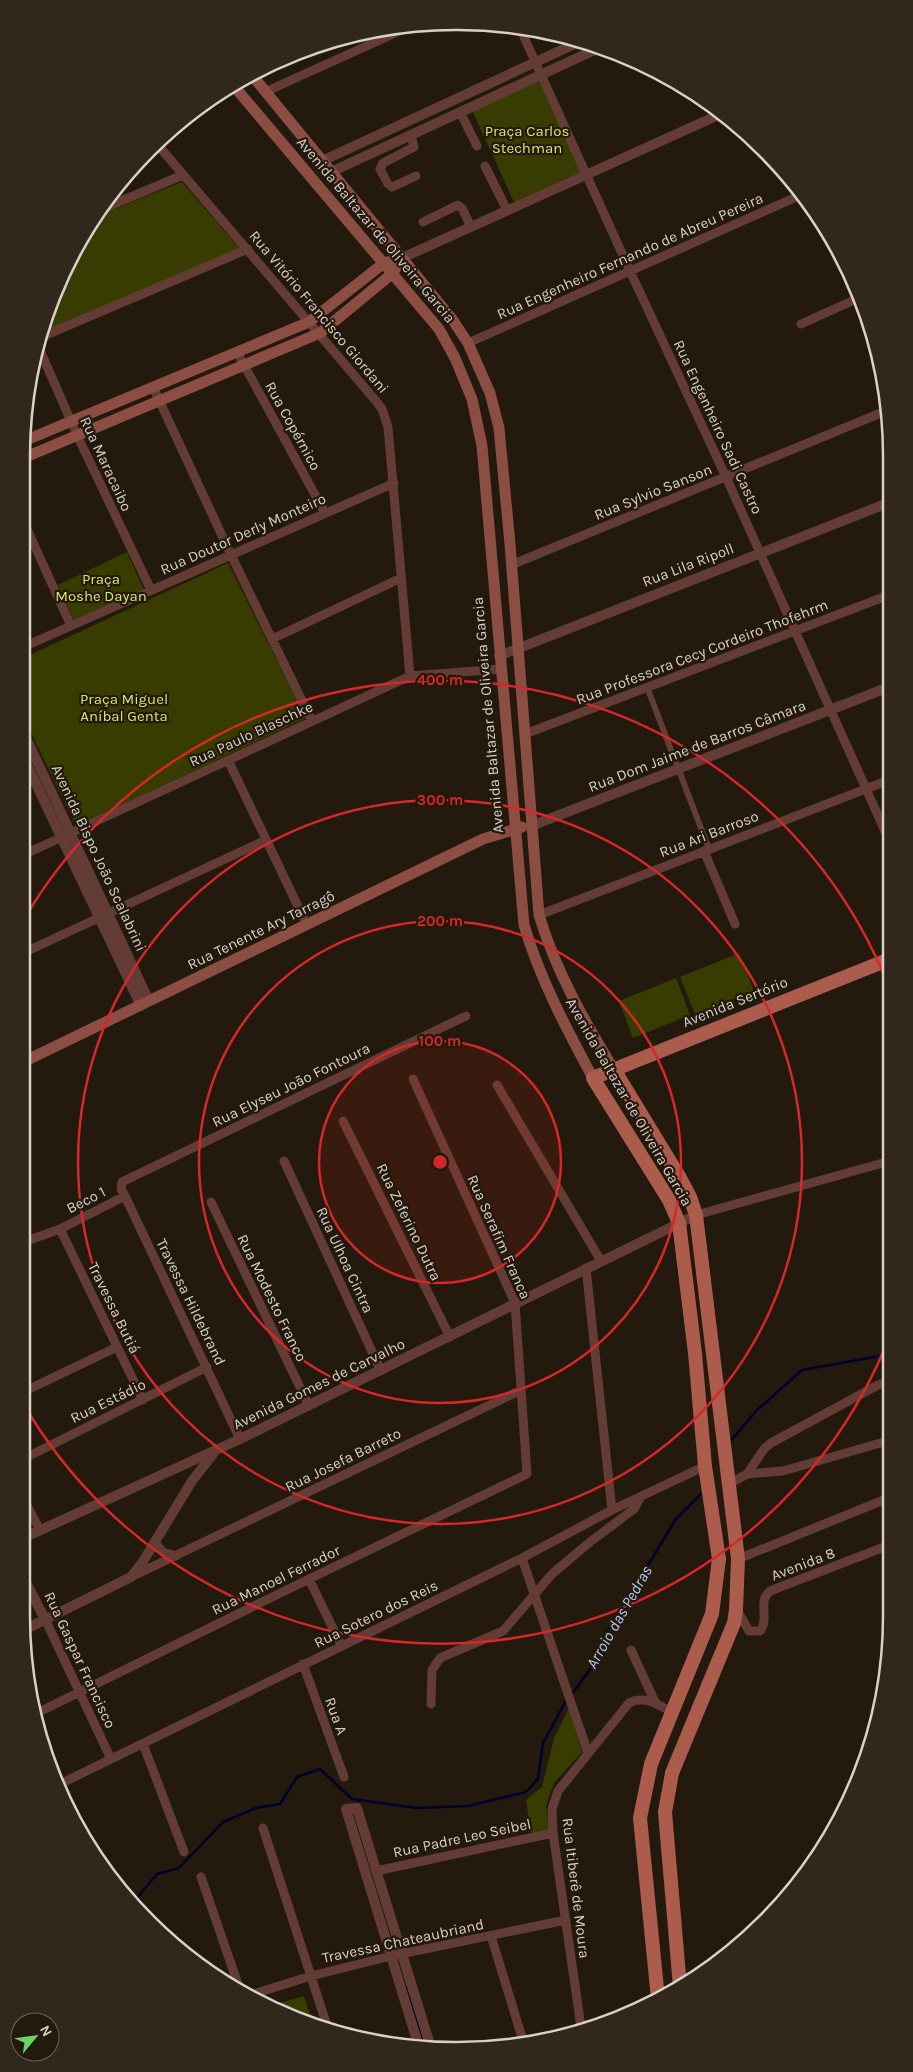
<svg xmlns="http://www.w3.org/2000/svg" width="913" height="2072" font-family="Karla,sans-serif">
  <style>
    .green { fill: #383c00 }
    .lines { fill: none; stroke-linecap: round; stroke-linejoin: round }
    .stream { stroke: #00002e; stroke-width: 2.5 }
    .pedestrian { stroke: #633d35; stroke-width: 6 }
    .minor { stroke: #633d35; stroke-width: 9 }
    .tertiary { stroke: #633d35; stroke-width: 10 }
    .secondary { stroke: #8c4e43; stroke-width: 11 }
    .primary { stroke: #ab5c4d; stroke-width: 14 }
    .ring { fill: none; stroke: #d62828; stroke-width: 2.5 }
    .labels { text-anchor: middle; dominant-baseline: central; stroke-width: 4.5; stroke-linejoin: round; paint-order: stroke }
    .park-label { font-size: 15px; fill: #dbe763; stroke: #23190c }
    .street-label { font-size: 15px; fill: #d8d1c9; stroke: #23190c }
    .water-label { font-size: 16px; font-style: italic; fill: #adcbf1; stroke: #23190c }
    .rim { fill: none; stroke: #d8d1c9; stroke-width: 2.5 }
    .centre { fill: #d62828; stroke: #23190c; stroke-width: 2.5 }
    .ring-label { font-size: 15px; text-anchor: middle; font-weight: bold; fill: #d62828; stroke: #23190c; stroke-width: 4.5; stroke-linejoin: round; paint-order: stroke }
  </style>
  <rect width="100%" height="100%" fill="#23190c"/>
  <path class="green" d="M 539,77 L 582,171 L 514,202 L 471,108 Z
    M 182,182 L 240,249 L 42,332 L 44,316 L 80,239 L 95,217 Z
    M 127,552 L 144,590 L 75,623 L 58,585 Z
    M 228,563 L 306,718 L 76,826 L 21,712 L 21,659 Z
    M 739,953 L 754,991 L 695,1014 L 680,977 Z
    M 676,978 L 690,1015 L 633,1038 L 619,1001 Z
    M 569,1708 L 582,1752 L 554,1783 L 546,1806 L 549,1830 L 531,1833 L 526,1800 L 542,1787 L 554,1738 Z
    M 304,1996 L 312,2020 L 273,2005 Z"/>
  <g class="lines">
    <path class="stream" d="M 729,1443 L 757,1410 L 802,1370 L 891,1354
      M 571,1695 L 601,1655 L 605,1636 L 676,1519 L 703,1492
      M 132,1904 L 157,1874 L 179,1868 L 223,1822 L 256,1808 L 280,1804 L 297,1777 L 320,1769 L 352,1799 L 417,1808 L 468,1806 L 526,1792 L 538,1779 L 543,1743 L 567,1699
      M 407,1987 L 424,2048"/>
    <path class="pedestrian" d="M 647,687 L 709,849"/>
    <path class="minor" d="M 519,26 L 630,271 L 726,477 L 889,840
      M 265,92 L 413,25
      M 460,112 L 477,146
      M 411,135 L 414,147 L 383,163 L 380,169 L 388,184 L 392,187 L 416,176
      M 157,144 L 376,401 L 382,409 L 388,427 L 410,676
      M 485,166 L 507,210
      M 100,210 L 183,175
      M 423,222 L 458,205 L 462,208 L 471,227
      M 801,324 L 861,297
      M 41,337 L 248,249
      M 468,343 L 803,194
      M 39,348 L 77,435 L 151,590
      M 237,352 L 325,513
      M 153,387 L 231,555 L 312,721
      M 21,516 L 71,626
      M 511,565 L 888,410
      M 272,639 L 401,578
      M 21,648 L 394,483
      M 525,734 L 889,595
      M 228,760 L 307,925
      M 704,851 L 735,924
      M 21,856 L 410,676 L 501,669
      M 539,915 L 889,780
      M 21,954 L 266,840
      M 497,1085 L 601,1261
      M 343,1121 L 450,1337
      M 284,1161 L 381,1371
      M 211,1202 L 309,1406
      M 696,1215 L 890,1161
      M 60,1229 L 143,1400
      M 21,1243 L 60,1229 L 125,1196
      M 586,1268 L 612,1510
      M 21,1393 L 117,1347
      M 240,1439 L 125,1196 L 121,1189 L 122,1182 L 466,1016
      M 21,1460 L 207,1367
      M 747,1474 L 764,1449 L 771,1443 L 878,1385 L 891,1381
      M 729,1484 L 747,1474 L 783,1471 L 891,1440
      M 21,1494 L 40,1530
      M 155,1543 L 163,1552 L 176,1556
      M 522,1558 L 588,1753
      M 738,1559 L 891,1497
      M 131,1577 L 521,1390
      M 309,1579 L 341,1645
      M 737,1610 L 749,1631 L 760,1631 C 770,1620 757,1601 770,1591 L 892,1544
      M 45,1619 L 111,1759
      M 631,1650 L 655,1702
      M 303,1664 L 344,1777
      M 431,1704 L 432,1670 L 440,1658 L 503,1631 L 552,1574 L 590,1542 L 634,1509 L 640,1498
      M 37,1713 L 309,1579 L 527,1474 L 515,1303 L 413,1079
      M 143,1744 L 184,1852
      M 58,1785 L 522,1558 L 612,1510 L 705,1466
      M 263,1828 L 327,2026
      M 376,1871 L 553,1833
      M 201,1877 L 241,1993
      M 491,1936 L 524,2044
      M 247,1996 L 311,1976 L 391,1956 L 566,1920
      M 581,2027 L 553,1833 L 552,1809 L 558,1791 L 629,1703 C 644,1695 659,1705 672,1712"/>
    <path class="tertiary" d="M 322,161 L 581,41
      M 331,172 L 601,47
      M 402,258 L 723,113
      M 499,656 L 888,503
      M 21,727 L 149,1001
      M 21,752 L 141,1006
      M 531,826 L 889,687
      M 21,1539 L 240,1439 L 696,1215
      M 21,1573 L 45,1619
      M 24,1630 L 131,1577 L 142,1563 L 192,1481 L 213,1454
      M 419,2047 L 346,1809 L 357,1808 L 431,2048"/>
    <path class="secondary" d="M 251,74 L 452,319 L 468,343 L 490,393 L 499,428 L 510,544 L 539,915 C 556,971 583,1019 613,1068
      M 233,85 L 439,329 L 455,358 L 472,399 L 482,446 L 524,925 C 540,979 566,1028 593,1078
      M 24,441 L 309,322 L 384,263 L 402,258
      M 21,459 L 320,333 L 393,273 L 396,268
      M 21,1063 L 483,839 L 522,827"/>
    <path class="primary" d="M 613,1068 L 680,1178 L 690,1197 L 696,1215 L 738,1559 L 736,1610 L 734,1623 L 672,1773 L 665,1812 L 680,1987
      M 658,1999 L 640,1818 L 651,1764 L 712,1614 L 719,1559 L 705,1466 L 695,1353 L 679,1223 L 669,1200 L 593,1078 L 890,959"/>
  </g>
  <circle cx="440" cy="1162" r="121" fill="#d62828" fill-opacity=".12"/>
  <g class="ring">
    <circle cx="440" cy="1162" r="121"/>
    <circle cx="440" cy="1162" r="241"/>
    <circle cx="440" cy="1162" r="362"/>
    <path d="M890 1335A482 482 0 0 1 23 1403M23 921A482 482 0 0 1 888 985"/>
  </g>
  <g class="labels">
    <g class="park-label">
      <text x="527" y="131">Praça Carlos<tspan x="527" dy="17">Stechman</tspan></text>
      <text x="101" y="579">Praça<tspan x="101" dy="17">Moshe Dayan</tspan></text>
      <text x="124" y="699">Praça Miguel<tspan x="124" dy="17">Aníbal Genta</tspan></text>
    </g>
    <g class="street-label">
      <text transform="translate(376 230) rotate(50)">Avenida Baltazar de Oliveira Garcia</text>
      <text transform="translate(630 256) rotate(-24)">Rua Engenheiro Fernando de Abreu Pereira</text>
      <text transform="translate(319 312) rotate(50)">Rua Vitório Francisco Giordani</text>
      <text transform="translate(293 426) rotate(61)">Rua Copérnico</text>
      <text transform="translate(718 427) rotate(65)">Rua Engenheiro Sadi Castro</text>
      <text transform="translate(106 464) rotate(65)">Rua Maracaibo</text>
      <text transform="translate(653 492) rotate(-22)">Rua Sylvio Sanson</text>
      <text transform="translate(243 534) rotate(-24)">Rua Doutor Derly Monteiro</text>
      <text transform="translate(688 565) rotate(-21)">Rua Lila Ripoll</text>
      <text transform="translate(702 652) rotate(-21)">Rua Professora Cecy Cordeiro Thofehrm</text>
      <text transform="translate(488 715) rotate(-95)">Avenida Baltazar de Oliveira Garcia</text>
      <text transform="translate(251 734) rotate(-25)">Rua Paulo Blaschke</text>
      <text transform="translate(697 746) rotate(-21)">Rua Dom Jaime de Barros Câmara</text>
      <text transform="translate(709 834) rotate(-21)">Rua Ari Barroso</text>
      <text transform="translate(99 858) rotate(65)">Avenida Bispo João Scalabrini</text>
      <text transform="translate(261 930) rotate(-26)">Rua Tenente Ary Tarragô</text>
      <text transform="translate(735 1002) rotate(-22)">Avenida Sertório</text>
      <text transform="translate(291 1085) rotate(-26)">Rua Elyseu João Fontoura</text>
      <text transform="translate(629 1102) rotate(60)">Avenida Baltazar de Oliveira Garcia</text>
      <text transform="translate(86 1200) rotate(-27)">Beco 1</text>
      <text transform="translate(409 1222) rotate(64)">Rua Zeferino Dutra</text>
      <text transform="translate(499 1237) rotate(66)">Rua Serafim Franca</text>
      <text transform="translate(345 1260) rotate(65)">Rua Ulhoa Cintra</text>
      <text transform="translate(272 1298) rotate(64)">Rua Modesto Franco</text>
      <text transform="translate(191 1302) rotate(64)">Travessa Hildebrand</text>
      <text transform="translate(114 1308) rotate(64)">Travessa Butiá</text>
      <text transform="translate(319 1384) rotate(-26)">Avenida Gomes de Carvalho</text>
      <text transform="translate(108 1401) rotate(-26)">Rua Estádio</text>
      <text transform="translate(343 1460) rotate(-26)">Rua Josefa Barreto</text>
      <text transform="translate(803 1564) rotate(-21)">Avenida 8</text>
      <text transform="translate(276 1580) rotate(-26)">Rua Manoel Ferrador</text>
      <text transform="translate(376 1614) rotate(-26)">Rua Sotero dos Reis</text>
      <text transform="translate(80 1660) rotate(65)">Rua Gaspar Francisco</text>
      <text transform="translate(336 1716) rotate(70)">Rua A</text>
      <text transform="translate(462 1838) rotate(-12)">Rua Padre Leo Seibel</text>
      <text transform="translate(576 1888) rotate(83)">Rua Itiberê de Moura</text>
      <text transform="translate(403 1941) rotate(-12)">Travessa Chateaubriand</text>
    </g>
    <g class="water-label">
      <text transform="translate(619 1617) rotate(-60)">Arroio das Pedras</text>
    </g>
  </g>
  <path d="M0 0H913V2072H0ZM456 30H457A426 426 0 0 1 883 456V1616A426 426 0 0 1 457 2042H456A426 426 0 0 1 30 1616V456A426 426 0 0 1 456 30Z" fill="#31281b" fill-rule="evenodd"/>
  <path class="rim" d="M456 30H457A426 426 0 0 1 883 456V1616A426 426 0 0 1 457 2042H456A426 426 0 0 1 30 1616V456A426 426 0 0 1 456 30Z"/>
  <circle cx="440" cy="1162" r="8" class="centre"/>
  <g class="ring-label">
    <text x="440" y="685">400 m</text>
    <text x="440" y="805">300 m</text>
    <text x="440" y="926">200 m</text>
    <text x="440" y="1046">100 m</text>
  </g>
  <g transform="translate(35 2037) rotate(61)"><circle r="24" fill="#23190c" stroke="#6b6358"/>
  <path d="M0-4L9 19L0 12L-9 19Z" fill="#67d466"/>
  <text y="-8" font-size="14" font-weight="bold" text-anchor="middle" fill="#d8d1c9">N</text>
  </g>
</svg>
